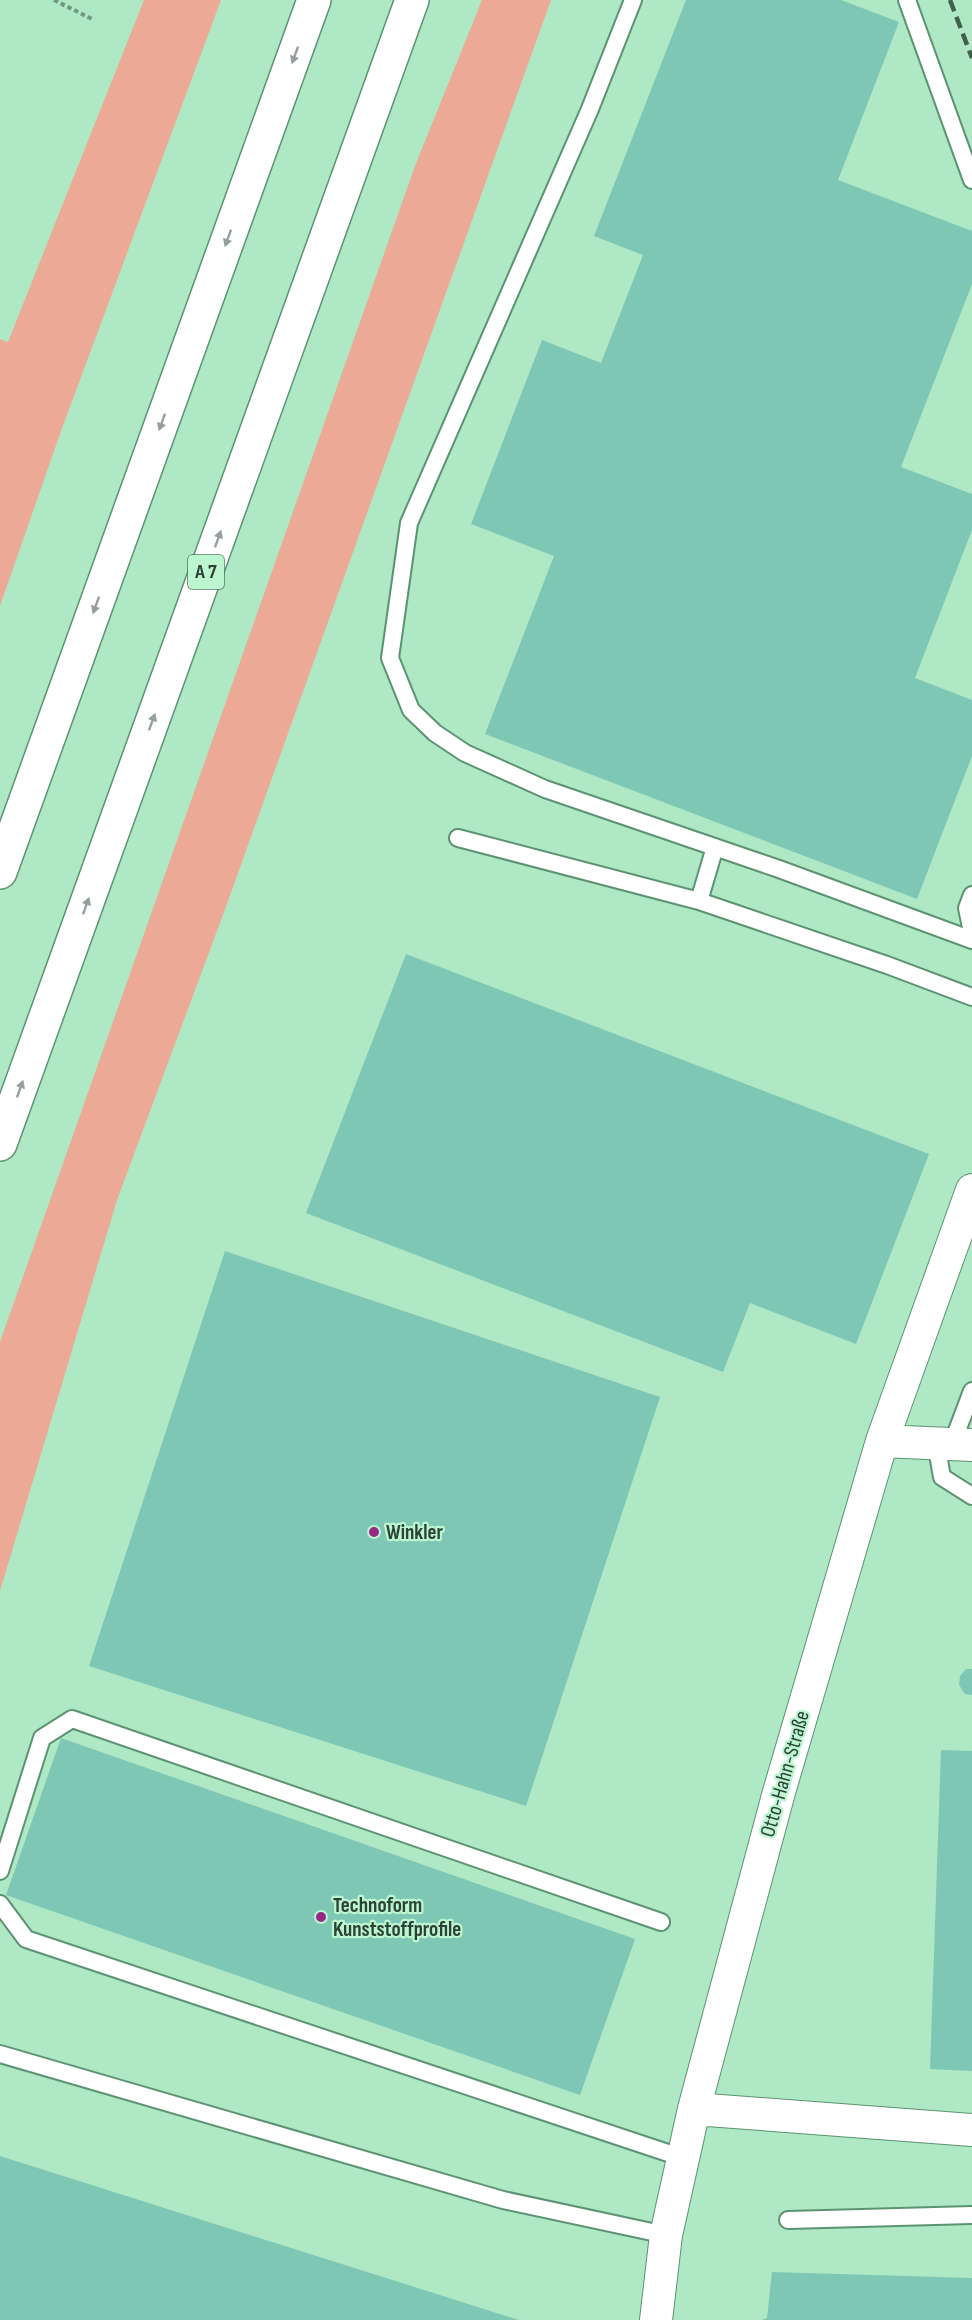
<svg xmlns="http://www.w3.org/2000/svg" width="972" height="2320" font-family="'Sofia Sans Condensed',sans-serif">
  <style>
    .green { fill: #eca996 }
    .building { fill: #7fc7b5 }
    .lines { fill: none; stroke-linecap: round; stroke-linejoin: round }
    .service-casing { stroke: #5c9372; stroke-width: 20 }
    .minor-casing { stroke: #5c9372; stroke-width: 34 }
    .motorway-casing { stroke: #5c9372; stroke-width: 36 }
    .path { stroke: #70997f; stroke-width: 4; stroke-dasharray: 4.5 3; stroke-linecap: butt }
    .service { stroke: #fff; stroke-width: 16 }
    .minor { stroke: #fff; stroke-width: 32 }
    .motorway { stroke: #fff; stroke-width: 33 }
    .rail { stroke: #425f4d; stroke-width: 4.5; stroke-dasharray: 12 6; stroke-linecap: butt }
    .oneway { fill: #95a09a }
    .poi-dot { fill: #992784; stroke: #bbf6d1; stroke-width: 2 }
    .labels { text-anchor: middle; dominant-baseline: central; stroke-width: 4.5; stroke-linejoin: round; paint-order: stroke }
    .shield { fill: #bbf6d1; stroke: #567863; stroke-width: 1.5 }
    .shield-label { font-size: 20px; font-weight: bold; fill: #2b4234 }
    .poi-label { font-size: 21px; font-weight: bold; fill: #2b4234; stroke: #bbf6d1; text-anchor: start }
    .street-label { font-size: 21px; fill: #2b4234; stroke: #bbf6d1 }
  </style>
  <rect width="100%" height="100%" fill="#afe8c4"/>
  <path class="green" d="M 144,0 L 221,0 L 61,431 L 0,606 L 0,339 L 8,342 Z
    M 482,0 L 551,0 L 224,912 L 117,1200 L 0,1591 L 0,1342 L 415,166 Z"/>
  <path class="building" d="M 686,0 L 841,0 L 899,22 L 838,180 L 972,231 L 972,284 L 901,467 L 972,494 L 972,530 L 915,678 L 972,700 L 972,756 L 917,899 L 485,734 L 554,556 L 471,524 L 542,340 L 601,363 L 643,255 L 594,236 Z
    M 406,954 L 929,1154 L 856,1344 L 750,1303 L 723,1372 L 306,1213 Z
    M 225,1251 L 660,1397 L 526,1806 L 89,1666 Z
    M 966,1669 L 972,1669 L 972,1695 L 965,1694 L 959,1685 L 960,1676 Z
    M 61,1738 L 635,1939 L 580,2095 L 6,1895 Z
    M 941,1750 L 972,1751 L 972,2071 L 930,2069 Z
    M 0,2156 L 519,2320 L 0,2320 Z
    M 772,2272 L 972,2278 L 972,2320 L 762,2320 L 767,2318 Z"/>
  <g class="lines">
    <g class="service-casing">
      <path id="service" d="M 633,0 L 590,109 L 409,523 L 390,658 L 411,710 L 435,733 L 465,753 L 545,789 L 779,869 L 972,940
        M 907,0 L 972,180
        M 458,838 L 699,901 L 887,965 L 972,997
        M 972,895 L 967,908 L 972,932
        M 699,901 L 715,847
        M 936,1443 L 942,1477 L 972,1496
        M 952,1444 L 972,1391
        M 0,1871 L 42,1738 L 72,1719 L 661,1922
        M 0,1904 L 26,1939 L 683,2158
        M 0,2054 L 503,2200 L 666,2235
        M 788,2220 L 972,2215"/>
    </g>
    <g class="minor-casing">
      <path id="minor" d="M 882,1441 L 972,1445
        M 694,2109 L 972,2130
        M 656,2320 L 666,2235 L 694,2109 L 779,1792 L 882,1441 L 972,1190"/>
    </g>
    <g class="motorway-casing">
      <path id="motorway" d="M 0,872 L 314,0
        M 0,1144 L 412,0"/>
    </g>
    <path class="path" d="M 54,0 L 92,19"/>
    <use href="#service" class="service"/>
    <use href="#minor" class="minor"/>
    <use href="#motorway" class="motorway"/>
    <path class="rail" d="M 950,0 L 972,58"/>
  </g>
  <defs><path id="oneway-solid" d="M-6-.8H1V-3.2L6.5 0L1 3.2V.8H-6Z" transform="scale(1.5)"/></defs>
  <g class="oneway">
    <use href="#oneway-solid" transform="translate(295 55) rotate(110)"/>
    <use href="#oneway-solid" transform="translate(228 238) rotate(110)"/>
    <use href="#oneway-solid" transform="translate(162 422) rotate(110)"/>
    <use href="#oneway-solid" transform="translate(218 539) rotate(-70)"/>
    <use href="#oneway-solid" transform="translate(96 605) rotate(110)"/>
    <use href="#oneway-solid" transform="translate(152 722) rotate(-70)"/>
    <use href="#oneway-solid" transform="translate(86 906) rotate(-70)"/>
    <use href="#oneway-solid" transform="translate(20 1089) rotate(-70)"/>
  </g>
  <g class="poi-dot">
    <circle cx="374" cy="1532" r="6"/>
    <circle cx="321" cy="1917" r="6"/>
  </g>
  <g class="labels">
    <rect class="shield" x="188" y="555" width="36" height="34" rx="4.5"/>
    <g class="shield-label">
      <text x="206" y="572">A 7</text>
    </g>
    <g class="poi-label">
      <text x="386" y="1532">Winkler</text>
      <text x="333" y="1905">Technoform<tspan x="333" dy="24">Kunststoffprofile</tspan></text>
    </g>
    <g class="street-label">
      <text transform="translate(785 1774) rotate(-74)">Otto-Hahn-Straße</text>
    </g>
  </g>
</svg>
